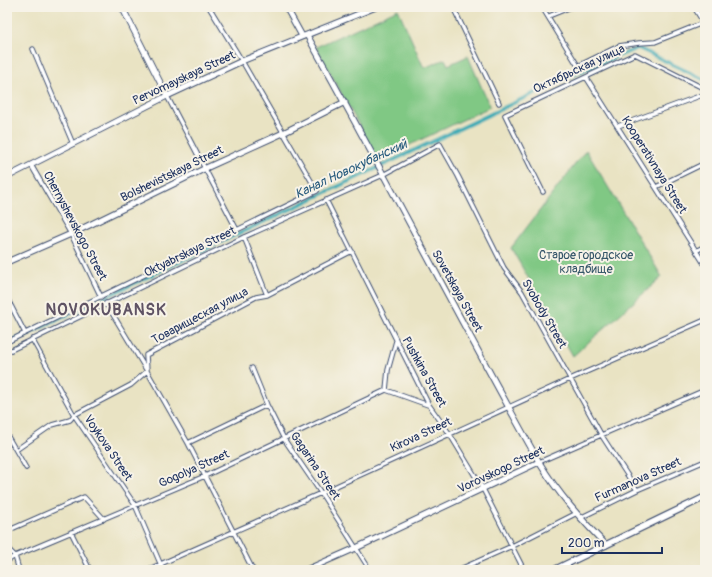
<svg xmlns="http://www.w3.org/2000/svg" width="712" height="577" font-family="Pangolin,sans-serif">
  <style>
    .green { fill: #80c884; stroke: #4e7c71 }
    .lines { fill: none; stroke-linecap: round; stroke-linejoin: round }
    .canal { stroke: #39aab6; stroke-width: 3.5 }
    .street-casing { stroke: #3a4a6d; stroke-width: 5.5 }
    .secondary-casing { stroke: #3a4a6d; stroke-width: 7 }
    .primary-casing { stroke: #3a4a6d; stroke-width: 8 }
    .street { stroke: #fff; stroke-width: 3.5 }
    .secondary { stroke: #fff; stroke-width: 5 }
    .primary { stroke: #fff; stroke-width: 5.5 }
    .labels { text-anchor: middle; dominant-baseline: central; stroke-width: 4; stroke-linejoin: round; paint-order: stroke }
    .street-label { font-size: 12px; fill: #1b2f5e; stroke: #f7f3e8 }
    .park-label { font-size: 12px; fill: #345568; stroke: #f7f3e8 }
    .water-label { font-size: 13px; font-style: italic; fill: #265a7d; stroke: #f7f3e8 }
    .district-label { font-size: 16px; font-weight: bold; letter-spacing: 1px; fill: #5f5364; stroke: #f7f3e8 }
  </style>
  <rect width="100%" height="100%" fill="#f7f3e8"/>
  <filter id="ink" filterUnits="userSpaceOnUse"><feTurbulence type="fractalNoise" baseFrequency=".025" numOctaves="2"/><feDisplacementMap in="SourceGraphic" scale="8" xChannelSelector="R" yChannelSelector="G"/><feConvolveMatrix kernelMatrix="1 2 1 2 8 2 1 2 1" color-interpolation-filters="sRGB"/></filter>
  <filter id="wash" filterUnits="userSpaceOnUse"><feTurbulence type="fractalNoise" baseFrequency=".012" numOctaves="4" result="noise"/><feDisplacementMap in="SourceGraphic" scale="16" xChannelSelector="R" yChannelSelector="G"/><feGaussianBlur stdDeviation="0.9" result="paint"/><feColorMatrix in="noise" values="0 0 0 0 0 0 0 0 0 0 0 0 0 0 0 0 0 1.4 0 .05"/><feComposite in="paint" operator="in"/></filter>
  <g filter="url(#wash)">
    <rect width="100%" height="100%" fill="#e9e3c3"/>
    <path class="green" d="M 398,9 L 424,68 L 445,59 L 448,65 L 468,56 L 490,107 L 378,160 L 316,47 Z
      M 586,150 L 662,277 L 573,356 L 511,248 Z"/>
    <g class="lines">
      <path class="canal" d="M 7,344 L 564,79 L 638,48 L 705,80"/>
    </g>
  </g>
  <g filter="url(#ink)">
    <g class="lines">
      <g class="street-casing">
        <path id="street" d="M 453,7 L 499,103
          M 542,7 L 578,66 L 619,46 L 639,43 L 655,42 L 705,22
          M 694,7 L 705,25
          M 549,16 L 571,7
          M 33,49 L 73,144
          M 586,77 L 705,265
          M 167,96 L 237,230
          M 618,126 L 705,94
          M 31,165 L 71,234 L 101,297
          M 656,187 L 705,163
          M 543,192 L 505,115 L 635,54 L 705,89
          M 326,200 L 429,405 L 449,433 L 483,489 L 524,570
          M 244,237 L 267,295
          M 696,251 L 705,246
          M 7,298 L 25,333
          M 106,303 L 147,371 L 188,443 L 253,570
          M 32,339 L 74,415 L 135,505 L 163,570
          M 7,342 L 317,191 L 242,61 L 209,7
          M 7,352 L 244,237 L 383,175 L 440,144 L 458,176 L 504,268 L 522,292 L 602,436 L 637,490
          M 252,368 L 267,405 L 284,439 L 321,493 L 370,570
          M 386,390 L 428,405
          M 7,435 L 26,468
          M 188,443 L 267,405
          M 16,450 L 52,425 L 70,420 L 74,415 L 131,385 L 147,371 L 146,355 L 256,297 L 267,295 L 352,251
          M 539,462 L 705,390
          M 580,518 L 637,490 L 705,461
          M 7,531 L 84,497 L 104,519
          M 71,532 L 90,570
          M 7,548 L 15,556 L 19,570
          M 7,561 L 15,556 L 205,476 L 386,390 L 388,370 L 396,341
          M 147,570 L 321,493 L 570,379 L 705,320
          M 458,570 L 512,546 L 575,514"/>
      </g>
      <g class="secondary-casing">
        <path id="secondary" d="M 122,7 L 167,96
          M 286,7 L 302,36
          M 307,35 C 386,176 460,321 539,462 C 559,495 580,518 606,545
          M 7,177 L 167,96 L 242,61 L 376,7
          M 7,262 L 71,234 L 206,168 L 283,133 L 345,102
          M 306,570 L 356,548 L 539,462"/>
      </g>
      <g class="primary-casing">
        <path id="primary" d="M 554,570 L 705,497"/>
      </g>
      <use href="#street" class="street"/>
      <use href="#secondary" class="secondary"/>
      <use href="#primary" class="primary"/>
    </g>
  </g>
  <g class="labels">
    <g class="street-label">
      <text transform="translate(579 69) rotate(-25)">Октябрьская улица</text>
      <text transform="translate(184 78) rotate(-25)">Pervomayskaya Street</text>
      <text transform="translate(654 165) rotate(58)">Kooperativnaya Street</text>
      <text transform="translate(172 174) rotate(-26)">Bolshevistskaya Street</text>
      <text transform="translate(75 226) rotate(62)">Chernyshevskogo Street</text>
      <text transform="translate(190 252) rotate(-26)">Oktyabrskaya Street</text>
      <text transform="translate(457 291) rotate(61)">Sovetskaya Street</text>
      <text transform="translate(544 314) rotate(60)">Svobody Street</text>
      <text transform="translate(200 316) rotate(-28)">Товарищеская улица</text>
      <text transform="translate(424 372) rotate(61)">Pushkina Street</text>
      <text transform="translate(421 435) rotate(-25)">Kirova Street</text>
      <text transform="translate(108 448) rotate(56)">Voykova Street</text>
      <text transform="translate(315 466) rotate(56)">Gagarina Street</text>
      <text transform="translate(194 469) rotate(-24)">Gogolya Street</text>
      <text transform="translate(501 470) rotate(-25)">Vorovskogo Street</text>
      <text transform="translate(638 480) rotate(-24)">Furmanova Street</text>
    </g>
    <g class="park-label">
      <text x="586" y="255">Старое городское<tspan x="586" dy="14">кладбище</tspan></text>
    </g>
    <g class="water-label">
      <text transform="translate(351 169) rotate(-25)">Канал Новокубанский</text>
    </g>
    <g class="district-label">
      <text x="106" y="310">NOVOKUBANSK</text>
    </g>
  </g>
  <rect width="712" height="577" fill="none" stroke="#f7f3e8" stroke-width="24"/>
  <path d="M562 547v6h100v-6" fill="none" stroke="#1b2f5e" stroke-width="2"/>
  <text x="568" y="547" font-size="12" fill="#1b2f5e" stroke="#f7f3e8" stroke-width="3" paint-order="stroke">200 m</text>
</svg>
